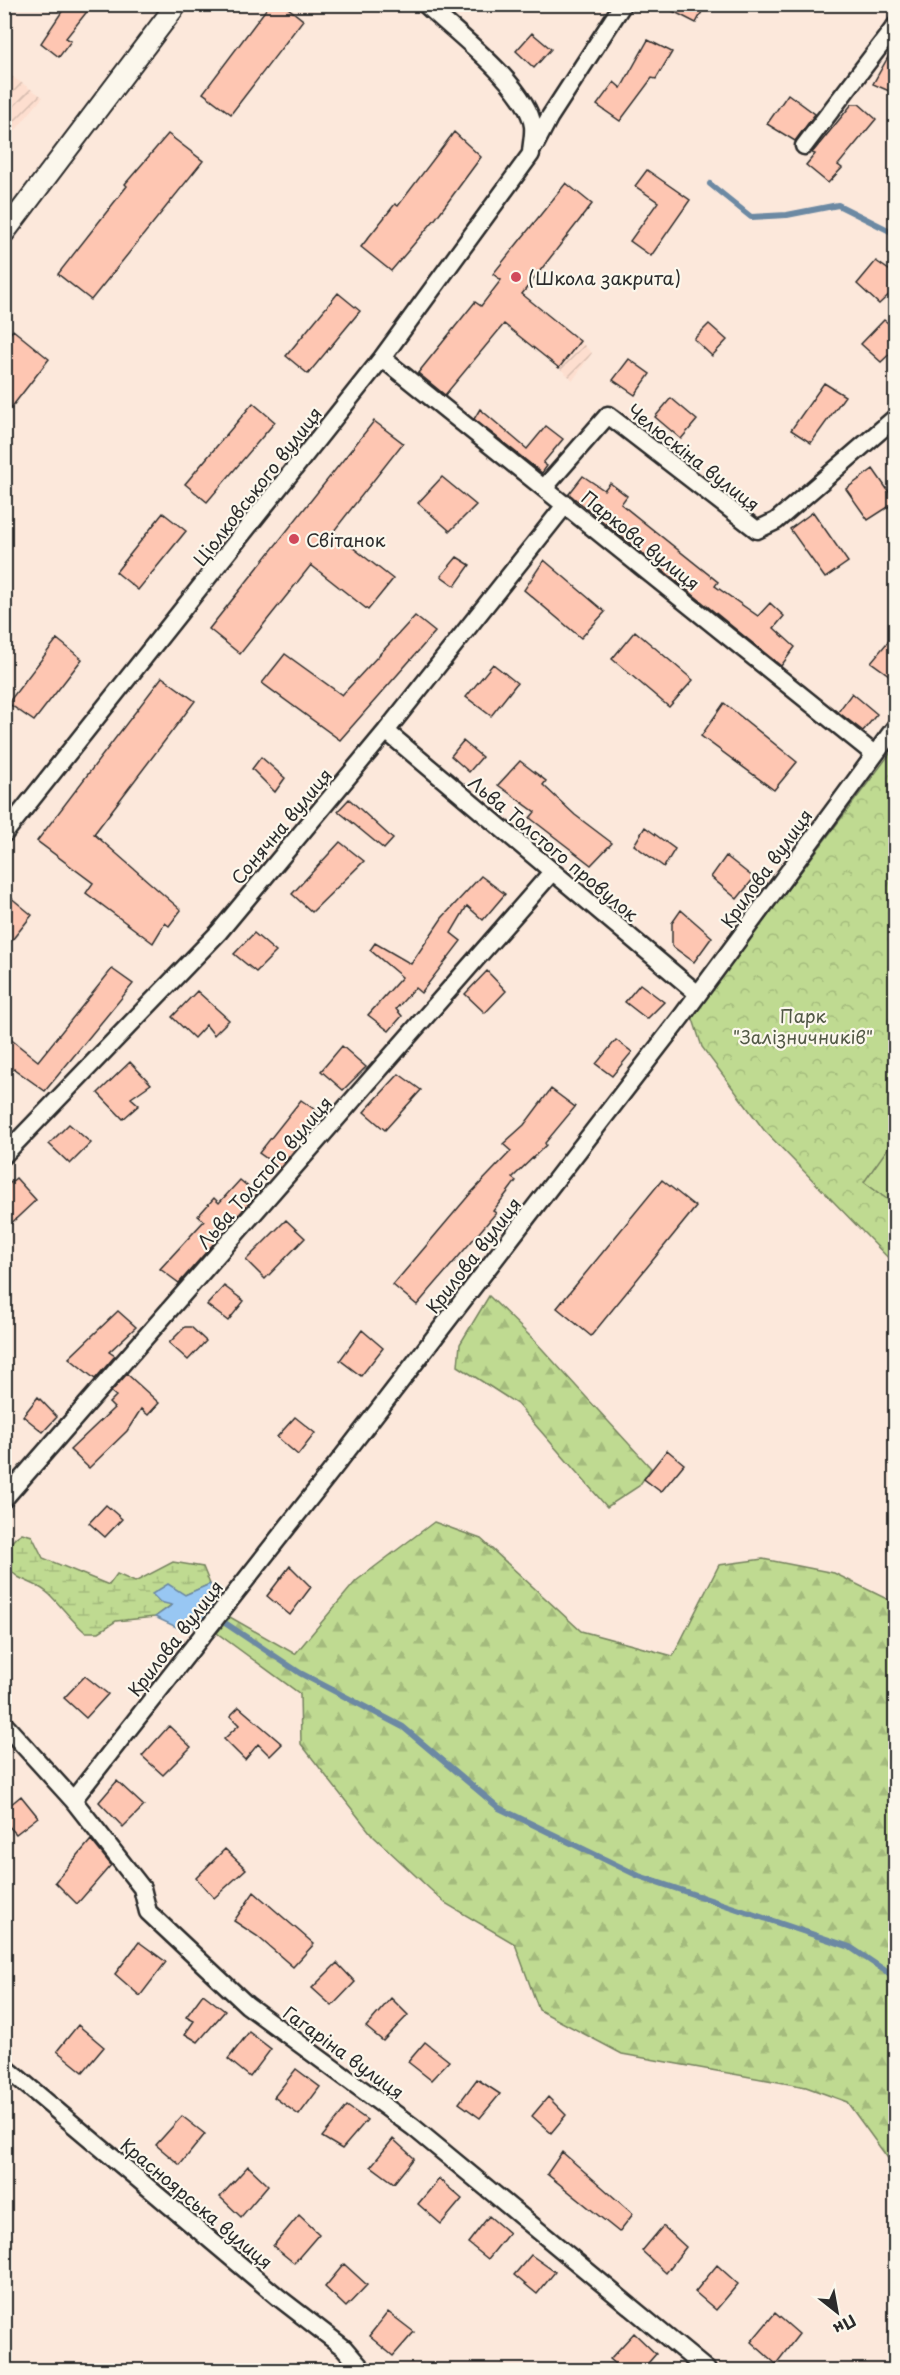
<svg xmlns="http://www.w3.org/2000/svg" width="900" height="2375" font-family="'Playpen Sans',sans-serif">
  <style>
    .industrial { fill: url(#industrial-furrows) }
    .forest { fill: url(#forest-firs); stroke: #75825e; stroke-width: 1.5 }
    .wetland { fill: url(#wetland-marsh); stroke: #75825e; stroke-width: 1.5 }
    .park { fill: url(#park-crowns); stroke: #75825e; stroke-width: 1.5 }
    .pitch { fill: #bfda91; stroke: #75825e; stroke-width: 1.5 }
    .water { fill: #98c7f3; stroke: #6c89a3; stroke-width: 1.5 }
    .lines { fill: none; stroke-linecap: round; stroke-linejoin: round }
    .stream { stroke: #6c89a3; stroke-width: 6 }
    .building { fill: #fec6b2; stroke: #2b2b2b; stroke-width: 1.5 }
    .minor-casing { stroke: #2b2b2b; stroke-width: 21 }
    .tertiary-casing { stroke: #2b2b2b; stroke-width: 24 }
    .minor { stroke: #fbf7ec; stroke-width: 16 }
    .tertiary { stroke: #fbf7ec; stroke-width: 20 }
    .poi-dot { fill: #d1495b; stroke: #fbf7ec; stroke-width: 2 }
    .labels { text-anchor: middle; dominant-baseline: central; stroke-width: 4.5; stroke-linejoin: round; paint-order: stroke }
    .poi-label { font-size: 18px; fill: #2b2b2b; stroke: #fbf7ec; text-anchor: start }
    .street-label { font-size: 18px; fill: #2b2b2b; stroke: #fbf7ec }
    .park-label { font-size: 18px; fill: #505744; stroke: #fbf7ec }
  </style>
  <defs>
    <pattern id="industrial-furrows" width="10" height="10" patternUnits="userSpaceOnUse" patternTransform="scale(1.5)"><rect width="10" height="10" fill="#fddecf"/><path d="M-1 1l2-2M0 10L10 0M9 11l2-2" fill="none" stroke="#d9bfb2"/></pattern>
    <pattern id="forest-firs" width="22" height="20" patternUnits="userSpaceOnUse" patternTransform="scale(1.5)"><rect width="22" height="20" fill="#bfda91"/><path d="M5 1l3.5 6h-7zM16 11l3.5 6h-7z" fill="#a4bb7d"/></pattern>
    <pattern id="wetland-marsh" width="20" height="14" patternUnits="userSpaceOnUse" patternTransform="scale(1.5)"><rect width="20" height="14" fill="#bfda91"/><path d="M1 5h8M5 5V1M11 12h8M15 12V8" fill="none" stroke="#a4bb7d"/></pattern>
    <pattern id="park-crowns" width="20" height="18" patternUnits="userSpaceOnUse" patternTransform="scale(1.5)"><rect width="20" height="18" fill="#bfda91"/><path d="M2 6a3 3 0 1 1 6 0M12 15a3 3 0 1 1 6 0" fill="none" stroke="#a4bb7d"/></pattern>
  </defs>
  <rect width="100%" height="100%" fill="#fce8db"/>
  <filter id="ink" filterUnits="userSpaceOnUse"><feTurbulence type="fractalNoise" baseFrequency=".0167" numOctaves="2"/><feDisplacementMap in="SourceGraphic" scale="12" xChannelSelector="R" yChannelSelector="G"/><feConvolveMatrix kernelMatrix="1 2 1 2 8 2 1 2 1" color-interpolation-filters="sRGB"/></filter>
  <g filter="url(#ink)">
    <path class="industrial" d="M 5,72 L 43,97 L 5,143 Z
      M 580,341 L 592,353 L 573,380 L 559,368 Z"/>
    <path class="forest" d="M 489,1296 L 533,1339 L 651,1468 L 639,1486 L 607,1507 L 517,1404 L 458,1366 L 460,1344 Z
      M 434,1522 L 481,1539 L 581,1631 L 673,1656 L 719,1565 L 763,1559 L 834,1573 L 895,1603 L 895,2168 L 847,2102 L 806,2087 L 622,2054 L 539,2010 L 515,1944 L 445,1903 L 373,1836 L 301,1744 L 300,1694 L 217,1633 L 230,1617 L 295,1654 L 356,1581 Z"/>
    <path class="wetland" d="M 22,1533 L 32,1536 L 43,1558 L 109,1585 L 117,1574 L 135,1582 L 173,1562 L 203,1567 L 210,1584 L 185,1595 L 155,1617 L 116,1621 L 99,1632 L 85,1632 C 72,1621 62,1607 50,1595 C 40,1585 29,1583 18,1577 C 0,1564 5,1543 22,1533 Z"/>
    <path class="park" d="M 895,747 L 895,1265 L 764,1130 L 702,1047 L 692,1016 Z"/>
    <path class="pitch" d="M 895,1138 L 895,1205 L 864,1182 Z"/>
    <path class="water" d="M 168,1584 L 185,1595 L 210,1584 L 214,1598 L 210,1615 L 187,1632 L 155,1617 L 172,1605 L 160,1602 L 152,1594 Z"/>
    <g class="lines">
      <path class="stream" d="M 710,184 L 751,217 L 787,215 L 838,205 L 896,234
        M 225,1623 L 300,1673 L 403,1727 L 499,1808 L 639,1876 L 850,1947 L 896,1978"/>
    </g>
    <path class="building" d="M 67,4 L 93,4 L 66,38 L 71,41 L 59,57 L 41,43 Z
      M 270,4 L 283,4 L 303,20 L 231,114 L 203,93 Z
      M 659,4 L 706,4 L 696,23 Z
      M 532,33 L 551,49 L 534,68 L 516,51 Z
      M 648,40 L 672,52 L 656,79 L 652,78 L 620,121 L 597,105 L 614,82 L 621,88 Z
      M 896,43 L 896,94 L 873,84 Z
      M 788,94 L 815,114 L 795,141 L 767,124 Z
      M 852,104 L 859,104 L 876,119 L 838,165 L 842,168 L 828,183 L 806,165 L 815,154 L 812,153 Z
      M 454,132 L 481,157 L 436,218 L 391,271 L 361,247 L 395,204 L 398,206 Z
      M 168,134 L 203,161 L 91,300 L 58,274 L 127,186 L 125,184 Z
      M 647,170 L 690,200 L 651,256 L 630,241 L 658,202 L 635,186 Z
      M 566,183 L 592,204 L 522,294 L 580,341 L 559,368 L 504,324 L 445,395 L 418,373 L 475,302 L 481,306 L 501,280 L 493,274 Z
      M 876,261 L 896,275 L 896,288 L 879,304 L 857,284 Z
      M 338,293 L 360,311 L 308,374 L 286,356 Z
      M 884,320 L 896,329 L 896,348 L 881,362 L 861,344 Z
      M 709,324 L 727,340 L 712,356 L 694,339 Z
      M 13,330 L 49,359 L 4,417 L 4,341 Z
      M 629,359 L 650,374 L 635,395 L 613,380 Z
      M 824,383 L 845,396 L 811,443 L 791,430 Z
      M 671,398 L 697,420 L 681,439 L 655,417 Z
      M 253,403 L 275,422 L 207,502 L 185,484 Z
      M 480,409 L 527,449 L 546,426 L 563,439 L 543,463 L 547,466 L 542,473 L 474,419 Z
      M 374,421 L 403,443 L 333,532 L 393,579 L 368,610 L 311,565 L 240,654 L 209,629 Z
      M 873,469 L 896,502 L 868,520 L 846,489 Z
      M 583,476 L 604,490 L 610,483 L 627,496 L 621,504 L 718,582 L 715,586 L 758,616 L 770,603 L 784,616 L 774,628 L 795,647 L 781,666 L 569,494 Z
      M 442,477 L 476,505 L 450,531 L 418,503 Z
      M 813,512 L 848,562 L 825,578 L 790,529 Z
      M 163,513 L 186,531 L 138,590 L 116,572 Z
      M 457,557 L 470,565 L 455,586 L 441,576 Z
      M 544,560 L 605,612 L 581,638 L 524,590 Z
      M 415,616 L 435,632 L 340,740 L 262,683 L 285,654 L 342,695 Z
      M 635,631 L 693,680 L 669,707 L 612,659 Z
      M 896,632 L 896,680 L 871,662 Z
      M 57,639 L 82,659 L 34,721 L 8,703 Z
      M 493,664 L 517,683 L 491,716 L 466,697 Z
      M 162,677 L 195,701 L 94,834 L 181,910 L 169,926 L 165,923 L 153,943 L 86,893 L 93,883 L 37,841 Z
      M 852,693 L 877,714 L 863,731 L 838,712 Z
      M 724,703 L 797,762 L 774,790 L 701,736 Z
      M 463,741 L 482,757 L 469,772 L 451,756 Z
      M 261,757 L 285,778 L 275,792 L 252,769 Z
      M 520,761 L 546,781 L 543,785 L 575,815 L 612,843 L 591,865 L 530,818 L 535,812 L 498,785 Z
      M 349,799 L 393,839 L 384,849 L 338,811 Z
      M 645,827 L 675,849 L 664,867 L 634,845 Z
      M 340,842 L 364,861 L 312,912 L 292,894 Z
      M 726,856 L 754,878 L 737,899 L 711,877 Z
      M 481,876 L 505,894 L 483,920 L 467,906 L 451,933 L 461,941 L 421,993 L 415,988 L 396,1009 L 402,1016 L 389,1031 L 368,1015 L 402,977 L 370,950 L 375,943 L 411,964 L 442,918 Z
      M 4,892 L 32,915 L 4,950 Z
      M 681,910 L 712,937 L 694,962 L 672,946 L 672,923 Z
      M 254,933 L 276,952 L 256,972 L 234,954 Z
      M 112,969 L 133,984 L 45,1091 L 14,1069 L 4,1078 L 4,1034 L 38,1061 Z
      M 487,971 L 506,991 L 485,1013 L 465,994 Z
      M 640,984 L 664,1002 L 647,1019 L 625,1002 Z
      M 197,991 L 229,1020 L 214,1035 L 206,1025 L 194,1038 L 172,1017 Z
      M 616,1040 L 632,1052 L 612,1076 L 596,1064 Z
      M 342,1046 L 366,1067 L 343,1090 L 321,1071 Z
      M 130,1062 L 151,1084 L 131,1098 L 139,1105 L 123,1119 L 98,1093 Z
      M 399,1074 L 421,1090 L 385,1130 L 364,1112 Z
      M 551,1089 L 575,1107 L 545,1143 L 546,1145 L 512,1178 L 516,1181 L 493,1211 L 496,1213 L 417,1305 L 393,1285 L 470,1194 L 511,1151 L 503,1144 L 524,1125 Z
      M 301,1100 L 318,1112 L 293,1146 L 296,1148 L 280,1168 L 259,1153 Z
      M 69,1124 L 91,1143 L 70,1164 L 49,1144 Z
      M 16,1178 L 36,1200 L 4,1230 L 4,1188 Z
      M 240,1180 L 257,1194 L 179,1283 L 160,1269 L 204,1221 L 198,1216 L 214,1198 L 219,1203 Z
      M 662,1180 L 696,1207 L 591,1336 L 557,1308 Z
      M 286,1220 L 305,1238 L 265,1279 L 246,1260 Z
      M 224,1286 L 244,1301 L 228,1321 L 207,1305 Z
      M 118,1311 L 136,1327 L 109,1352 L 115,1356 L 95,1379 L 69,1358 Z
      M 185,1327 L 191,1327 L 206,1341 L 188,1360 L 169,1343 Z
      M 362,1330 L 383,1348 L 361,1376 L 340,1360 Z
      M 127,1374 L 159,1403 L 148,1415 L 141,1409 L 127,1431 L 89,1468 L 70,1450 L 114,1408 L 109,1403 L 116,1396 L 111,1392 Z
      M 38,1397 L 57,1417 L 43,1432 L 23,1416 Z
      M 295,1417 L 315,1433 L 298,1455 L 277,1437 Z
      M 667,1450 L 684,1464 L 661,1492 L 644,1479 Z
      M 106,1505 L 122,1519 L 105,1537 L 89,1523 Z
      M 290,1566 L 311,1587 L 290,1615 L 267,1596 Z
      M 85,1676 L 108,1694 L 86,1718 L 64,1698 Z
      M 239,1707 L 282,1744 L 270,1756 L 258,1744 L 245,1760 L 224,1739 L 239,1725 L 230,1716 Z
      M 169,1726 L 191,1747 L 163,1775 L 142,1756 Z
      M 117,1781 L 144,1806 L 123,1827 L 99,1802 Z
      M 21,1796 L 38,1817 L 16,1834 L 4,1821 L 4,1810 Z
      M 91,1840 L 111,1865 L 77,1904 L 55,1882 Z
      M 225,1849 L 246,1869 L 214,1898 L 196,1878 Z
      M 254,1892 L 314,1944 L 293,1967 L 257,1936 L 234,1921 Z
      M 139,1942 L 166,1962 L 140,1996 L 115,1974 Z
      M 337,1963 L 355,1982 L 332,2006 L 312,1988 Z
      M 203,1994 L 225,2011 L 198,2042 L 185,2034 L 194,2021 L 186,2017 Z
      M 391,1998 L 408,2015 L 383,2041 L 366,2027 Z
      M 78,2025 L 104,2047 L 83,2072 L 57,2051 Z
      M 249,2032 L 271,2049 L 250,2077 L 228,2059 Z
      M 425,2042 L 449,2061 L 431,2080 L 408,2062 Z
      M 296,2069 L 320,2087 L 299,2115 L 274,2097 Z
      M 477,2079 L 500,2094 L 480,2118 L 459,2103 Z
      M 548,2097 L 566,2115 L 551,2133 L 532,2116 Z
      M 347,2106 L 367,2120 L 342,2149 L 322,2137 Z
      M 182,2116 L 205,2134 L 180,2165 L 156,2145 Z
      M 393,2139 L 414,2158 L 394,2183 L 371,2166 Z
      M 562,2152 L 633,2214 L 619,2232 L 547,2174 Z
      M 248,2166 L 268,2185 L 241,2217 L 220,2197 Z
      M 439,2179 L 462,2199 L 441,2224 L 418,2204 Z
      M 299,2215 L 319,2234 L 294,2263 L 273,2246 Z
      M 489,2216 L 509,2233 L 488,2259 L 468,2243 Z
      M 663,2226 L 686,2247 L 666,2273 L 642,2251 Z
      M 531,2255 L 555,2272 L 537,2294 L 514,2275 Z
      M 344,2264 L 367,2285 L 346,2307 L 325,2287 Z
      M 717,2265 L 738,2284 L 716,2310 L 695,2292 Z
      M 388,2312 L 414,2332 L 393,2356 L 369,2336 Z
      M 775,2313 L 799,2334 L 776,2364 L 751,2342 Z
      M 634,2333 L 656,2354 L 642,2370 L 623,2370 L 610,2359 Z"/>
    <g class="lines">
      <g class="minor-casing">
        <path id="minor" d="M 535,145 L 549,118 L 623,4
          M 804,146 L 896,25
          M 382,358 L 874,754
          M 544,488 L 608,415 L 757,530 L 776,521 L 896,417
          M 386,731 L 698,994
          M 4,834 L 382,358 L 531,154 C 531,146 534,135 533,126 C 527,86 455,32 425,4
          M 4,1155 L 219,932 L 386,731 L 566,504
          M 4,1499 L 552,872
          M 4,1724 L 73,1800 L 142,1888 L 148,1912 L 247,2005 L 413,2127 L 707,2370
          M 73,1800 L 343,1456 L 682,1016 L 896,726
          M 4,2066 L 278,2297 L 344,2348 L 363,2370"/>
      </g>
      <g class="tertiary-casing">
        <path id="tertiary" d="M 4,233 L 177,4"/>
      </g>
      <use href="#minor" class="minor"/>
      <use href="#tertiary" class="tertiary"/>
    </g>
  </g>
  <g class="poi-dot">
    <circle cx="516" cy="277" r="6"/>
    <circle cx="294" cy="539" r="6"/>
  </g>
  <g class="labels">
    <g class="poi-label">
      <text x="528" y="277">(Школа закрита)</text>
      <text x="306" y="539">Світанок</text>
    </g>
    <g class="street-label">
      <text transform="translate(694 457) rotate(38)">Челюскіна вулиця</text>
      <text transform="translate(257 486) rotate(-52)">Ціолковського вулиця</text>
      <text transform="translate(641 540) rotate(39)">Паркова вулиця</text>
      <text transform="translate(281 826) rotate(-50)">Сонячна вулиця</text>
      <text transform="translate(554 848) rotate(40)">Льва Толстого провулок</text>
      <text transform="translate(766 868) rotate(-54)">Крилова вулиця</text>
      <text transform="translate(264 1172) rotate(-49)">Льва Толстого вулиця</text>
      <text transform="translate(473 1255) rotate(-52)">Крилова вулиця</text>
      <text transform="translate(175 1638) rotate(-52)">Крилова вулиця</text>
      <text transform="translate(344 2052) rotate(36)">Гагаріна вулиця</text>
      <text transform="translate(197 2203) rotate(40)">Красноярська вулиця</text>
    </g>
    <g class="park-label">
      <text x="803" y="1015">Парк<tspan x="803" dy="21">"Залізничників"</tspan></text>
    </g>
  </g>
  <rect width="900" height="2375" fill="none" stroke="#fbf7ec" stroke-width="24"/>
  <rect x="12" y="12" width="876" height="2351" fill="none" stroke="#2b2b2b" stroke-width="2" filter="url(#ink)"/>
  <g transform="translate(837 2312) rotate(149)" stroke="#fbf7ec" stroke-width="4.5" paint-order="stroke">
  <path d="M0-4.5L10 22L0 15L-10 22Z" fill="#2b2b2b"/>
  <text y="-9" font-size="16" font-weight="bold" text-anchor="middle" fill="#2b2b2b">Пн</text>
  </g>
</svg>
